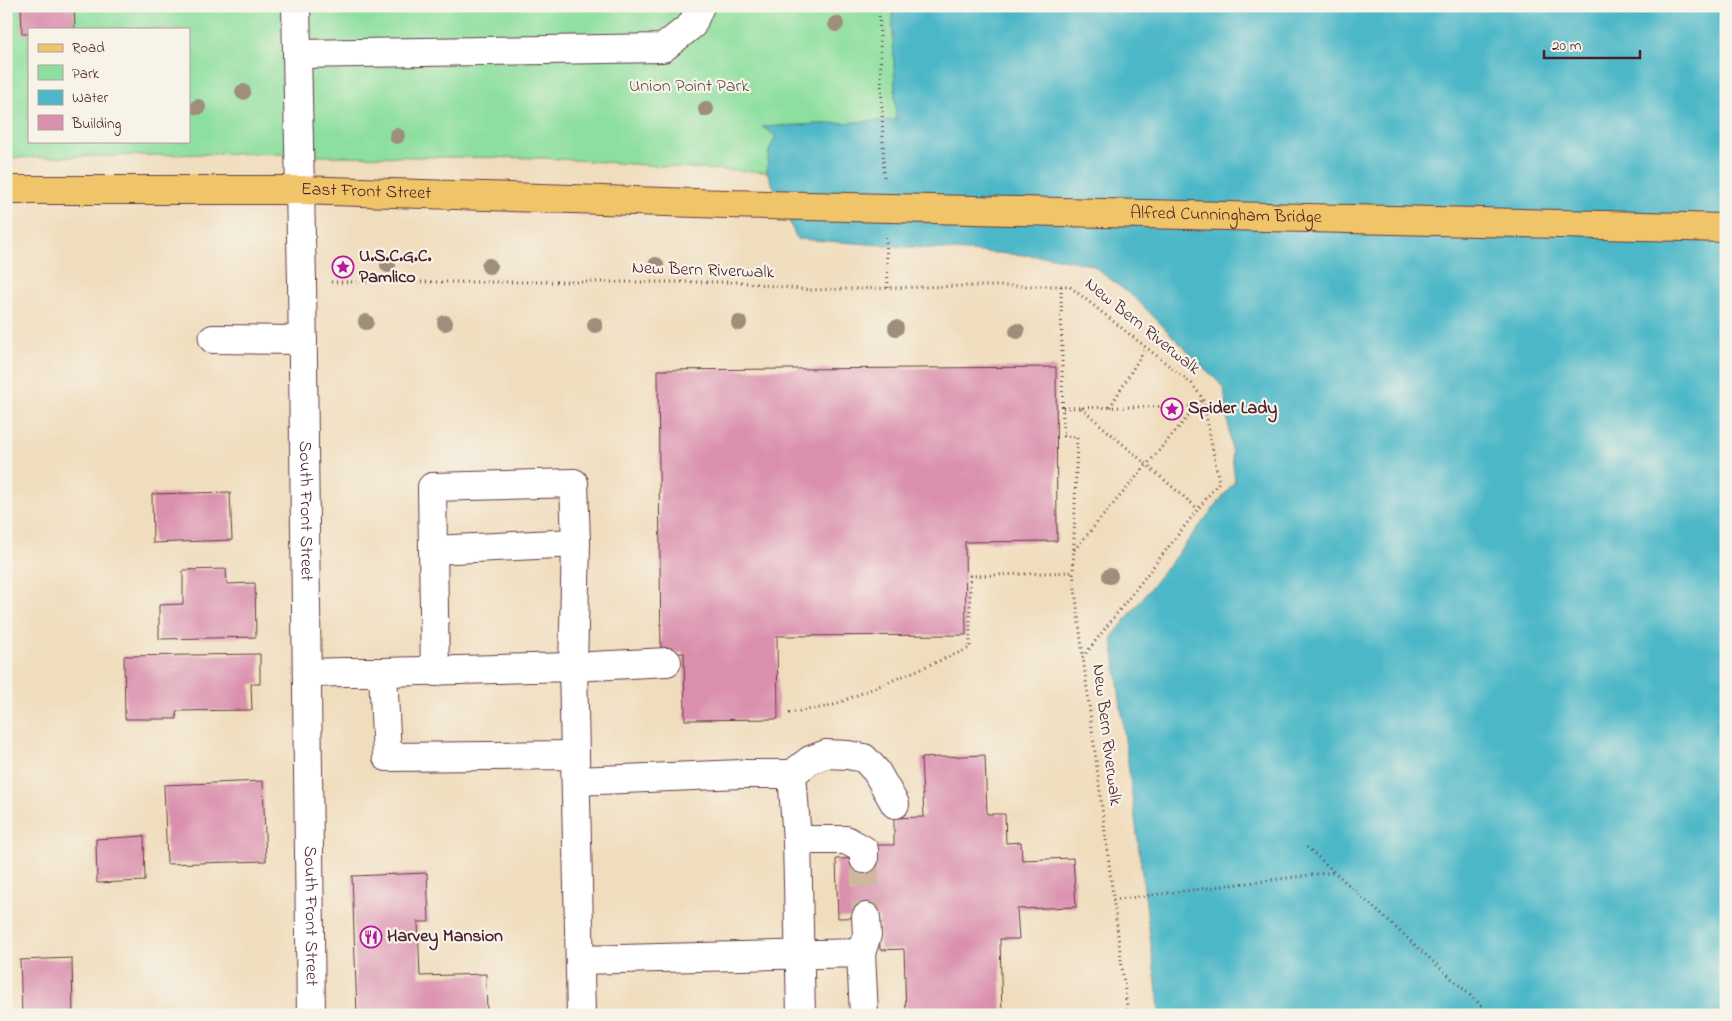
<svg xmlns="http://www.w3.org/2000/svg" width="1732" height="1021" font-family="'Indie Flower',sans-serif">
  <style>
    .green { fill: #8ddf9f; stroke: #6c7f65; fill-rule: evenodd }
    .water { fill: #4bb7c7; stroke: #4a6b79 }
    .building { fill: #da8fad }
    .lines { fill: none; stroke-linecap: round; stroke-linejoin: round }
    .minor-tunnel { stroke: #cfb7a0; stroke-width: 28; stroke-dasharray: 28 14; stroke-linecap: butt }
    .minor-casing { stroke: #633c41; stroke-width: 30 }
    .major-casing { stroke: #633c41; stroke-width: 30 }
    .path { stroke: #633c41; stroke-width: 3; stroke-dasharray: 1 4; stroke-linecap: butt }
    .minor { stroke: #fff; stroke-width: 28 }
    .major { stroke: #f0c469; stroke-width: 28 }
    .major-bridge-casing { stroke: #633c41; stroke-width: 30; stroke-linecap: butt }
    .major-bridge { stroke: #f0c469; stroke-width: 28 }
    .tree { fill: #9e8f7d }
    .labels { text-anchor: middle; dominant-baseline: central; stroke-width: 4.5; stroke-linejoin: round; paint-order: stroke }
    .park-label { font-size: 18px; fill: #5b4f48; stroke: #f7f3e8 }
    .street-label { font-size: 18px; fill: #4a1f2b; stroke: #f7f3e8 }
    .poi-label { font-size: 18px; font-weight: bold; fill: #4a1f2b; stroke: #f7f3e8; text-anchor: start }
  </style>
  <rect width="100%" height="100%" fill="#f7f3e8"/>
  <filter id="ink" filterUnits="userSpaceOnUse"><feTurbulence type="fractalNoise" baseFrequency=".02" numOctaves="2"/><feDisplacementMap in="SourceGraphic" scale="10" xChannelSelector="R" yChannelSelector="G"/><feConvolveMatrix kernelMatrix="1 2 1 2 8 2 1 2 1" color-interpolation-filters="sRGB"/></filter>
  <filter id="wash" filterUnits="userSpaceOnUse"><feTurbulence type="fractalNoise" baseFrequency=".0096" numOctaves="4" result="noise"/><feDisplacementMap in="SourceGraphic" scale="20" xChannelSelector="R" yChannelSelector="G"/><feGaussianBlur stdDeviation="1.12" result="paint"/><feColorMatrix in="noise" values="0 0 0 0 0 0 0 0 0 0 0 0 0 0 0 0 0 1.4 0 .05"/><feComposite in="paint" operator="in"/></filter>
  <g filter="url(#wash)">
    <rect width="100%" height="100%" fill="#f0ddbd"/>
    <path class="green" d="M 6,6 L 892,6 L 896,120 L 763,127 L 776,136 L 769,151 L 767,172 L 704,169 L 546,158 L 321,156 L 255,153 L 6,158 ZM 29,29 L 189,29 L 189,141 L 29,141 Z"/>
    <path class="water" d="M 892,6 L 1726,6 L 1726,1015 L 1160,1015 L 1112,637 L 1235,481 L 1224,388 L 1136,299 L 1092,265 L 1052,257 L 797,239 L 767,172 L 769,151 L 776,136 L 762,127 L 896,120 Z"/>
    <g id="blocks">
      <path class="building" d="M 21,6 L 74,6 L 75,29 L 29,29 L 29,34 L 22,34 Z
        M 1056,367 L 1057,541 L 965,542 L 966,635 L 777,636 L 778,719 L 685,720 L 684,653 L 661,653 L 658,370 Z
        M 230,492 L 232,540 L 153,543 L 152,494 Z
        M 226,569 L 227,584 L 255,583 L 256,637 L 159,639 L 159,605 L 183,604 L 183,570 Z
        M 260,654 L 260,684 L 251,684 L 252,710 L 176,711 L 177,719 L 125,719 L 124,656 Z
        M 985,755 L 987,814 L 1005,814 L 1006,843 L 1021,842 L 1022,860 L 1073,858 L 1076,907 L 1017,909 L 1019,939 L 1000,939 L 1002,1015 L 906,1015 L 904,949 L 880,950 L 879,917 L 838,918 L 836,859 L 877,858 L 876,845 L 894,845 L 894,818 L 924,817 L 921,758 Z
        M 263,781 L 266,861 L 167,864 L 164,785 Z
        M 144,836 L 145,881 L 97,883 L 96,839 Z
        M 427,873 L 429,922 L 418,922 L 420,976 L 486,974 L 487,1015 L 357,1015 L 352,876 Z
        M 72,958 L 73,1015 L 22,1015 L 20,960 Z"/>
    </g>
  </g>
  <g filter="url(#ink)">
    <use href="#blocks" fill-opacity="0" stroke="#633c41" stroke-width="1"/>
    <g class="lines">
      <path class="minor-tunnel" d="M 864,859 L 866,917"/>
      <g class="minor-casing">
        <g id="minor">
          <path id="s1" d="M 296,6 L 302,282 L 311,1015"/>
          <path d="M 297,54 L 663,48 L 692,25 L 700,6"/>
          <path d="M 213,339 L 303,340"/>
          <path d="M 433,550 L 576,543"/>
          <path d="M 383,672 L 573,667 L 575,755"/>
          <path d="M 435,672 L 432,487 L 574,483 L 576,543 L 573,667 L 667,662"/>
          <path d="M 307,673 L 344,672 L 383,672 L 387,757 L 575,755 L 581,1015"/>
          <path d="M 792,774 L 797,840 L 801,1015"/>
          <path d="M 576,781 L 741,774 L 792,774 L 810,760 L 826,754 L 848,755 L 864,758 L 876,771 L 895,804"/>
          <path d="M 797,840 L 846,840 L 864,850 L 864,859"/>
          <path d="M 861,953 L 867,935 L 866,917"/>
          <path d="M 580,960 L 861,953 L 864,1015"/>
        </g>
      </g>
      <g class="major-casing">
        <g id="major">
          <path id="s2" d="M 6,190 L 299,190 L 727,204"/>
        </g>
      </g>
      <path class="path" d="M 879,6 L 884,178
        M 886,237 L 888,288
        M 331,282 L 739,282 L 809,290 L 964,286 L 1069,286 L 1192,384 L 1203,399 L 1219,482 L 1083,657 L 1128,1015
        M 1061,286 L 1063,436 L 1077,437 L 1073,572 L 1083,657
        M 1110,407 L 1146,347
        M 1063,408 L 1197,406
        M 1081,408 L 1198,509
        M 1074,550 L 1203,399
        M 789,713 L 831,706 L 970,648 L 970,576 L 1073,572
        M 1307,847 L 1492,1015
        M 1113,900 L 1335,872"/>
      <use href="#minor" class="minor"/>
      <use href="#major" class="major"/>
      <g class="major-bridge-casing">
        <g id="major-bridge">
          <path id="s3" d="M 727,204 L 1726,228"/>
        </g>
      </g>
      <use href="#major-bridge" class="major-bridge"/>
    </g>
    <g class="tree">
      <circle cx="836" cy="24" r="8"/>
      <circle cx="243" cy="92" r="8"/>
      <circle cx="198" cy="107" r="8"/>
      <circle cx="706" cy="109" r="8"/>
      <circle cx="397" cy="136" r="8"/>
      <circle cx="388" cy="265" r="8"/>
      <circle cx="656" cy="265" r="8"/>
      <circle cx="489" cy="266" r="8"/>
      <circle cx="366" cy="322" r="8"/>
      <circle cx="445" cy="323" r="8"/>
      <circle cx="739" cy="323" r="8"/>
      <circle cx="595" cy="325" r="8"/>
      <circle cx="896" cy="328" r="8"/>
      <circle cx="1017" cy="331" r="8"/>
      <circle cx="1110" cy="576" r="8"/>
    </g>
  </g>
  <defs>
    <g id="sight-ring" transform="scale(1.125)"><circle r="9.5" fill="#f7f3e8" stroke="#b5179e" stroke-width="1.5"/><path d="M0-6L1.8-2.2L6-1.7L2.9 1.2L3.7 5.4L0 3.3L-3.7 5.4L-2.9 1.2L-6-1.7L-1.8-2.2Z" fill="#b5179e"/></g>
    <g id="restaurant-ring" transform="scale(1.125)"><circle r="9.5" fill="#f7f3e8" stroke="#b5179e" stroke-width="1.5"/><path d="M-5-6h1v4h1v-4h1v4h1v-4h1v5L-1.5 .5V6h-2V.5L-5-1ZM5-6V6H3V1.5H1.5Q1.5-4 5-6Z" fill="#b5179e"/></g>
  </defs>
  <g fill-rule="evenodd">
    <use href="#sight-ring" x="343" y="267"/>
    <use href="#sight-ring" x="1172" y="409"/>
    <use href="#restaurant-ring" x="371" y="937"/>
  </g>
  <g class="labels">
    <g class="park-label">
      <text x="689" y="87">Union Point Park</text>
    </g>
    <g class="street-label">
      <text stroke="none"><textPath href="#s2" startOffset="360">East Front Street</textPath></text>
      <text stroke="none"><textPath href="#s3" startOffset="499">Alfred Cunningham Bridge</textPath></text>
      <text transform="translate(703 271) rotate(2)">New Bern Riverwalk</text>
      <text transform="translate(1142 327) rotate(39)">New Bern Riverwalk</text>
      <text stroke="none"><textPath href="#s1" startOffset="505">South Front Street</textPath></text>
      <text transform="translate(1106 735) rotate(83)">New Bern Riverwalk</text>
      <text stroke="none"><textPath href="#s1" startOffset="910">South Front Street</textPath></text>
    </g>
    <g class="poi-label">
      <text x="359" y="257">U.S.C.G.C.<tspan x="359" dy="21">Pamlico</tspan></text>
      <text x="1188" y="409">Spider Lady</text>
      <text x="387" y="937">Harvey Mansion</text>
    </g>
  </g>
  <rect width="1732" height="1021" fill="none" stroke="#f7f3e8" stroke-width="25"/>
  <rect x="28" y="28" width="162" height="115" fill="#f7f3e8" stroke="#b29e9c"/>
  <rect x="38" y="44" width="25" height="8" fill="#f0c469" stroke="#b29e9c"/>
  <text x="72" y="52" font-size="15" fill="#4a1f2b">Road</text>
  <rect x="38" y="65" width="25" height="15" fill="#8ddf9f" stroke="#b29e9c"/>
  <text x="72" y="78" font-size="15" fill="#4a1f2b">Park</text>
  <rect x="38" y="90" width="25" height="15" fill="#4bb7c7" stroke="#b29e9c"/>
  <text x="72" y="102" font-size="15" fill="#4a1f2b">Water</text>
  <rect x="38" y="115" width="25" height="15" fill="#da8fad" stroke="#b29e9c"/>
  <text x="72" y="128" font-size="15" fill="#4a1f2b">Building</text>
  <path d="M1544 50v8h96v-8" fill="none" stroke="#4a1f2b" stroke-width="2.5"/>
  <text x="1552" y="50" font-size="15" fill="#4a1f2b" stroke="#f7f3e8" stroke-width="4" paint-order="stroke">20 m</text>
</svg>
